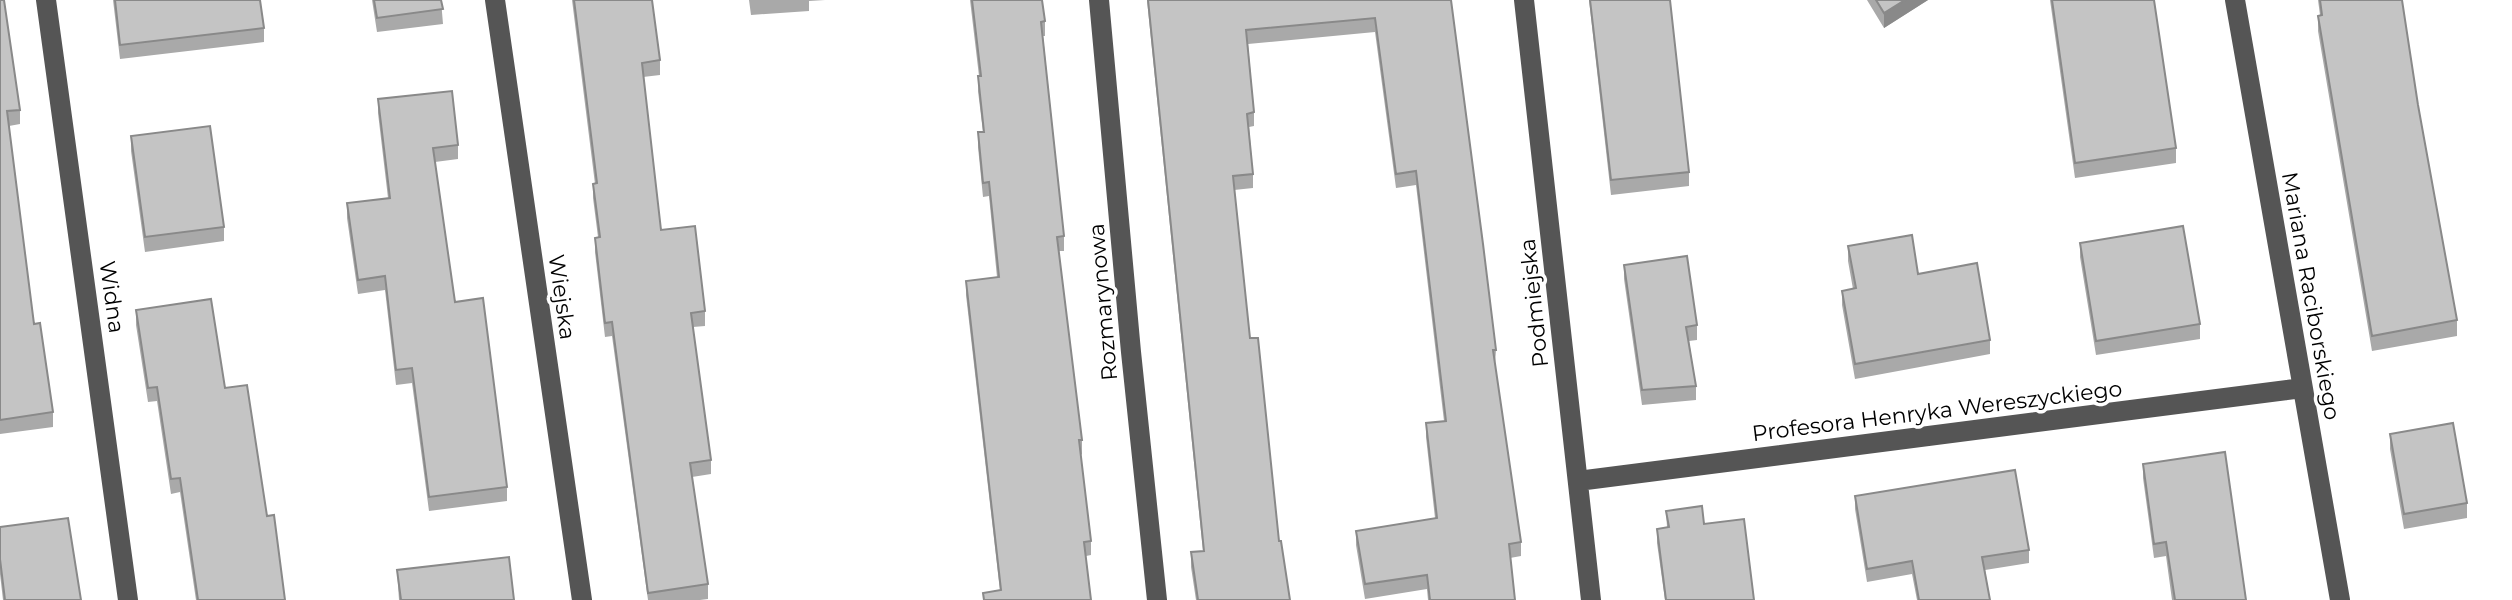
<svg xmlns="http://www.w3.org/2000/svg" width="2512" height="600" font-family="Montserrat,sans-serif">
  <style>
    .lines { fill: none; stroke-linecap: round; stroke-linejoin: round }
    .minor { stroke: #555; stroke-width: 20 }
    .wall { fill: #a9a9a9 }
    .shaded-wall { fill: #898989 }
    .building { fill: #c4c4c4; stroke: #898989; stroke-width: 2 }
    .labels { text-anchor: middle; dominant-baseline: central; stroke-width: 7; stroke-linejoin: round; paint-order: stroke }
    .street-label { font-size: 22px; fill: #000; stroke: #fff }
  </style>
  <rect width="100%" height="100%" fill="#fff"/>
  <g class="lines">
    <path class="minor" d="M 46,0 L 128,600
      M 495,0 L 582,600
      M 1099,0 L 1131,352 L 1157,600
      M 1524,0 L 1591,600
      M 2235,0 L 2340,600
      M 1578,481 L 2302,388"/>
  </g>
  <path class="wall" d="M 0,0 L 20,110 L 20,124 L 9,126 L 34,324 L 53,412 L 53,427 L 0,434 Z
    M 113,0 L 260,0 L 264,28 L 264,42 L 120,59 Z
    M 372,0 L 441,0 L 443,24 L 377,32 Z
    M 572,0 L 652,0 L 660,60 L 660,75 L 643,77 L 661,230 L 705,311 L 705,326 L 693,327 L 711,460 L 711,474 L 692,477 L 708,584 L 708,599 L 700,600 L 648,600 L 612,336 L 605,337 L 595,252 L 595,238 L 598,237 L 593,198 L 593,184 L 595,184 Z
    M 749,0 L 825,0 L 809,1 L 809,11 L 751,15 Z
    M 970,0 L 1042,0 L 1045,21 L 1045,36 L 1043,36 L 1064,236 L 1064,251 L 1059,251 L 1082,440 L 1082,454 L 1081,455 L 1091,541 L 1091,555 L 1086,556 L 1091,600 L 983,600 L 983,593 L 1000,591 L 966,295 L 966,281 L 997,277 L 989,196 L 983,197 L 978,147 L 978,132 L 983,132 L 978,91 L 979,76 Z
    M 1147,0 L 1451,0 L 1496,350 L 1495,364 L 1521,542 L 1521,556 L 1510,558 L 1515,600 L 1428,600 L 1427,589 L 1365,599 L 1356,545 L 1356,531 L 1435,518 L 1426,437 L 1426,423 L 1444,421 L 1416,185 L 1396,188 L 1375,32 L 1248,44 L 1254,112 L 1254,126 L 1249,127 L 1253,174 L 1253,188 L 1234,190 L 1250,338 L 1279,541 L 1290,600 L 1196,600 L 1191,567 L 1191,552 L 1203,551 Z
    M 1589,0 L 1670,0 L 1689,172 L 1689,186 L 1611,195 Z
    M 1867,0 L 1928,0 L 1884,28 Z
    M 2050,0 L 2154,0 L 2176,148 L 2176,163 L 2075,178 Z
    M 2318,0 L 2402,0 L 2418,105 L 2457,320 L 2457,336 L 2372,351 L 2318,31 L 2318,16 L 2320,15 Z
    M 378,99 L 458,145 L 458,159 L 435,162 L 455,302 L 507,487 L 507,501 L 429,511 L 412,383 L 396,385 L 385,290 L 358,294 L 347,218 L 347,203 L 388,198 L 378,113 Z
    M 131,136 L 224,227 L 224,241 L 145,252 L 131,151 Z
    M 2080,243 L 2200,324 L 2200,339 L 2096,355 L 2080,257 Z
    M 1848,246 L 1918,274 L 1990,340 L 1990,354 L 1855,379 L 1842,305 L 1842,291 L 1853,289 L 1848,261 Z
    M 1624,265 L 1697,325 L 1697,340 L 1689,341 L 1696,386 L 1696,400 L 1642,405 L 1624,279 Z
    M 136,310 L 225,388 L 267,516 L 285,600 L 196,600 L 180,492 L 171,494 L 157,401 L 148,402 L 136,325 Z
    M 2390,434 L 2467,503 L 2467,518 L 2404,529 L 2390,449 Z
    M 2143,464 L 2246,600 L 2172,600 L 2166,556 L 2154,558 L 2143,478 Z
    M 1855,496 L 2029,550 L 2029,563 L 1985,570 L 1990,600 L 1917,600 L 1912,574 L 1867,582 L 1855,509 Z
    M 1666,511 L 1704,524 L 1754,600 L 1665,600 L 1657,543 L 1657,529 L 1667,527 Z
    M 0,527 L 81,600 L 3,600 L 0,574 Z
    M 397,570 L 514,600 L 399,600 Z"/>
  <path class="shaded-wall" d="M 1905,0 L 1928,0 L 1884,28 L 1884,13 Z"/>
  <path class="building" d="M 0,0 L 4,0 L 20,110 L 7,111 L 34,324 L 40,323 L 53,412 L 0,420 Z
    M 115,0 L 260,0 L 264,28 L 120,45 Z
    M 374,0 L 441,0 L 443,9 L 377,18 Z
    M 574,0 L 652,0 L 660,60 L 642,63 L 661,230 L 695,226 L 705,311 L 691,313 L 711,460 L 690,463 L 708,584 L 648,593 L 612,322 L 605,323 L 595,238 L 600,237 L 593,184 L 597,183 Z
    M 972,0 L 1042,0 L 1045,21 L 1041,22 L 1064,236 L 1057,237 L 1082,440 L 1079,440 L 1091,541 L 1084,542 L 1091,600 L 984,600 L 983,593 L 1001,590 L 966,281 L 999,277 L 989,182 L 983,183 L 978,132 L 984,132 L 978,76 L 981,76 Z
    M 1148,0 L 1451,0 L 1483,244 L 1496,350 L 1493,350 L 1521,542 L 1509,544 L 1515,600 L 1430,600 L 1427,575 L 1365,584 L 1356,531 L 1437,518 L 1426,423 L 1446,421 L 1416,171 L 1396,174 L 1375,18 L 1246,30 L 1254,112 L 1247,114 L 1253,174 L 1233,176 L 1250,338 L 1258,338 L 1279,541 L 1281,541 L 1290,600 L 1198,600 L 1191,552 L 1204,551 Z
    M 1590,0 L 1670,0 L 1689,172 L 1611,180 Z
    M 1876,0 L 1905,0 L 1884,13 Z
    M 2052,0 L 2154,0 L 2176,148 L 2075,163 Z
    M 2320,0 L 2402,0 L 2418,105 L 2457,320 L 2372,336 L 2318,16 L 2322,15 Z
    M 452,91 L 458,145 L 433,148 L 455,302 L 483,298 L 507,487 L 429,497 L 412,368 L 396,370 L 385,276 L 358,280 L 347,203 L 390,198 L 378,99 Z
    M 210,126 L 224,227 L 145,237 L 131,136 Z
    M 2183,226 L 2200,324 L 2096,341 L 2080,243 Z
    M 1912,235 L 1918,274 L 1977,263 L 1990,340 L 1855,364 L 1842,291 L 1856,288 L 1848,246 Z
    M 1687,256 L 1697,325 L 1686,327 L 1696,386 L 1642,390 L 1624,265 Z
    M 211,299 L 225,388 L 247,385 L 267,516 L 274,515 L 285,600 L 198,600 L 180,478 L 171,479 L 157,387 L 148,388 L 136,310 Z
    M 2453,423 L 2467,503 L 2404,514 L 2390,434 Z
    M 2225,452 L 2246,600 L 2175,600 L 2166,542 L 2154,544 L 2143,464 Z
    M 2015,470 L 2029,550 L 1982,557 L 1990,600 L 1919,600 L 1912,561 L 1867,569 L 1855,496 Z
    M 1702,506 L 1704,524 L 1744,519 L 1754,600 L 1666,600 L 1657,529 L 1669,527 L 1666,511 Z
    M 68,518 L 81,600 L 5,600 L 0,559 L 0,527 Z
    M 509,557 L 514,600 L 401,600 L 397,570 Z"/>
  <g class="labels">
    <g class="street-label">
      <text transform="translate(2311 296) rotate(80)">Mariana Raciborskiego</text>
      <text transform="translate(112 297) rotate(82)">Widna</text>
      <text transform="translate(562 297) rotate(82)">Wiejska</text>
      <text transform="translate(1103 302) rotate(-95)">Rozmarynowa</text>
      <text transform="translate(1534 303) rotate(-96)">Podmiejska</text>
      <text transform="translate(1937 411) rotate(-7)">Profesora Henryka Wereszyckiego</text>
    </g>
  </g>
</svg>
